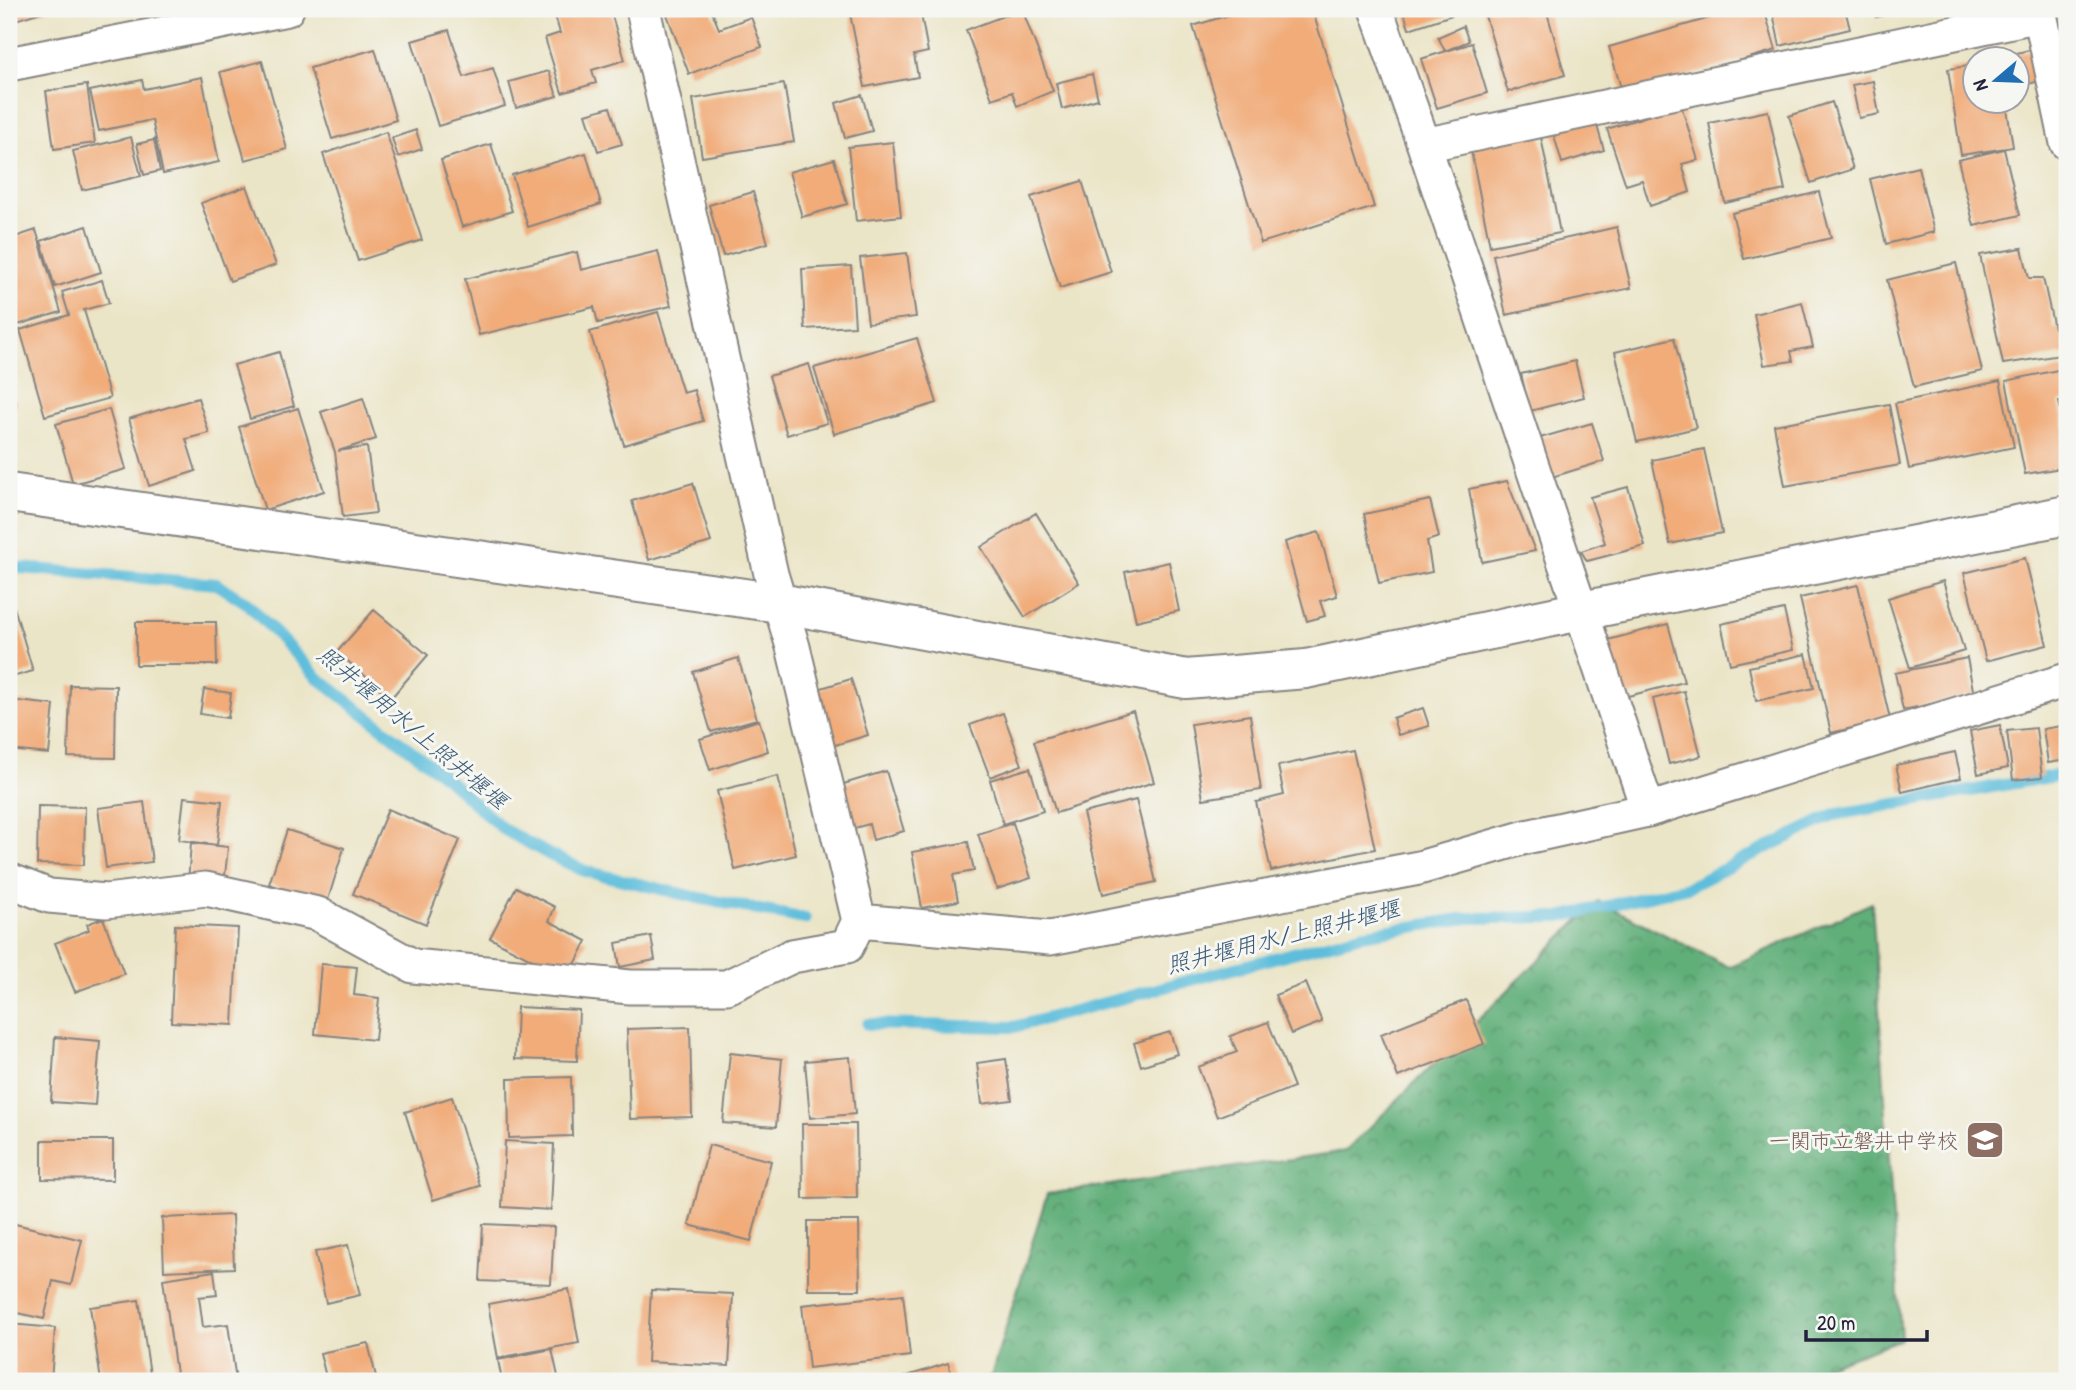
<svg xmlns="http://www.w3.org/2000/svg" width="2076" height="1390" font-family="'Patrick Hand','Klee One',sans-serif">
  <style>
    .forest { fill: url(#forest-crowns); stroke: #41685a; stroke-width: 2 }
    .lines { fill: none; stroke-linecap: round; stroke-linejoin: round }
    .stream { stroke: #5dbddb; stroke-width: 12 }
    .building { fill: #f1ac79 }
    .minor-casing { stroke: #868481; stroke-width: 37 }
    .tertiary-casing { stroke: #868481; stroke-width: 42 }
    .minor { stroke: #fff; stroke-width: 33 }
    .tertiary { stroke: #fff; stroke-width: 38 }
    .labels { text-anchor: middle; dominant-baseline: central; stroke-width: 6; stroke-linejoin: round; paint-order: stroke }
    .education-label { font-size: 21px; fill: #785e54; stroke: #f6f6f2; text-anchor: end }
    .water-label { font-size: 23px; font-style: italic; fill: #375873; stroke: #f6f6f2 }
  </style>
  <defs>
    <pattern id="forest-crowns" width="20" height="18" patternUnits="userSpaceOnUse" patternTransform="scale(1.75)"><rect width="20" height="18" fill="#60af79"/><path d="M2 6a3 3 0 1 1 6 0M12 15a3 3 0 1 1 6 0" fill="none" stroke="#4f8e64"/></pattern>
  </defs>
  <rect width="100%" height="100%" fill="#f6f6f2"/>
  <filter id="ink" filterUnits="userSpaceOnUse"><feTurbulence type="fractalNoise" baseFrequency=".0143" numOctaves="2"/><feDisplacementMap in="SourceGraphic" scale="14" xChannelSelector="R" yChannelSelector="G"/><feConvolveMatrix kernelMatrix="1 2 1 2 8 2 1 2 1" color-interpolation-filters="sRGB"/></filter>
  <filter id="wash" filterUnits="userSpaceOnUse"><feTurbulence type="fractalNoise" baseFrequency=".00686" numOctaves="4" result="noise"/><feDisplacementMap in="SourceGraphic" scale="28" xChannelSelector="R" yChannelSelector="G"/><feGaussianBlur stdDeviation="1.57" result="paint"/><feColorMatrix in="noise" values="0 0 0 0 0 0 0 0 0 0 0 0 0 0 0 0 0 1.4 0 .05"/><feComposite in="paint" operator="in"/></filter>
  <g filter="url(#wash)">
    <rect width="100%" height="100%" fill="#ebe5c7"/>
    <path class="forest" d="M 1598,901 L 1729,967 L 1872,903 L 1901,1339 L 1786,1381 L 980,1381 L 991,1376 L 1047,1194 L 1346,1151 Z"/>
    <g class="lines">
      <path class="stream" d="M 9,567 L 217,584 L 248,604 L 317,677 L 443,775 L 503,829 L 550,855 L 585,871 L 694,897 L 805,919
        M 868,1024 L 1014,1027 L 1361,935 L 1467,918 L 1560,917 L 1688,887 L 1833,815 L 2067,774"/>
    </g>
    <g id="blocks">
      <path class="building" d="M 9,9 L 51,9 L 9,22 Z
        M 163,9 L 235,9 L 167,26 Z
        M 553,9 L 610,9 L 625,60 L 592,70 L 596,83 L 562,93 L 545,38 L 560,33 Z
        M 665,9 L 711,9 L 719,29 L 751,17 L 762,47 L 689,74 Z
        M 849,9 L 920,9 L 928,52 L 914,55 L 918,77 L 865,87 Z
        M 1022,9 L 1053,91 L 1017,106 L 1012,92 L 992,99 L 966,30 Z
        M 1248,9 L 1312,9 L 1374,207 L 1261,243 L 1193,26 Z
        M 1403,9 L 1454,9 L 1455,14 L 1409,29 Z
        M 1483,9 L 1546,9 L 1565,75 L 1508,92 Z
        M 1741,9 L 1764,9 L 1776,50 L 1623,95 L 1609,47 Z
        M 1772,9 L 1845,9 L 1850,29 L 1780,46 Z
        M 1874,9 L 1910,9 L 1910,10 L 1876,17 Z
        M 2061,9 L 2067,9 L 2067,27 L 2066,27 Z
        M 1463,26 L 1469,41 L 1445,51 L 1438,37 Z
        M 449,30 L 464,77 L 493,68 L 505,106 L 438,126 L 412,41 Z
        M 1472,43 L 1487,93 L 1437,108 L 1421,59 Z
        M 375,49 L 396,120 L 332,139 L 310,68 Z
        M 2033,49 L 2040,81 L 2020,86 L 2016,60 L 2014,60 L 2013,54 Z
        M 262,61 L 287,149 L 245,160 L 220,72 Z
        M 1974,65 L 1974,102 L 2006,102 L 2013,147 L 1961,155 L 1948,69 Z
        M 549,71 L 557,96 L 516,108 L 509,82 Z
        M 1092,74 L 1098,99 L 1062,109 L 1056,83 Z
        M 202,77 L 219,162 L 163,174 L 152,120 L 99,131 L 90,91 L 142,80 L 144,89 Z
        M 1873,81 L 1879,114 L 1859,118 L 1852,85 Z
        M 784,84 L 794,142 L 702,157 L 693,99 Z
        M 87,85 L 95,143 L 54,149 L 46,91 Z
        M 862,95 L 872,131 L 845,138 L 836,103 Z
        M 1832,102 L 1853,169 L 1811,183 L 1789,116 Z
        M 1681,105 L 1698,160 L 1682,164 L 1690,192 L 1650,206 L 1642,180 L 1626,185 L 1607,129 Z
        M 610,107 L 622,144 L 598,151 L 586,114 Z
        M 1768,111 L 1785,190 L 1725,203 L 1709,123 Z
        M 1595,119 L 1604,150 L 1562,163 L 1553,132 Z
        M 416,130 L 422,149 L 398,157 L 392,138 Z
        M 386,132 L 422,240 L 358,261 L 323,154 Z
        M 1540,132 L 1560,233 L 1490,246 L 1470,146 Z
        M 131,137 L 141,176 L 82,190 L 73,151 Z
        M 154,140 L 160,171 L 144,175 L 137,144 Z
        M 893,142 L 901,216 L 856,221 L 848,147 Z
        M 491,144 L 512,211 L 462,227 L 441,160 Z
        M 2004,149 L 2020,215 L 1974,226 L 1958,160 Z
        M 586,153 L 601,204 L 528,227 L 512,175 Z
        M 834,159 L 847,204 L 802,217 L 789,172 Z
        M 1918,167 L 1934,232 L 1886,244 L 1870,179 Z
        M 1082,181 L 1111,272 L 1060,288 L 1031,197 Z
        M 9,185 L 14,207 L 9,208 Z
        M 247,186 L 276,265 L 230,281 L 201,203 Z
        M 753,192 L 768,243 L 723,256 L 709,205 Z
        M 1819,192 L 1831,238 L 1744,259 L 1732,213 Z
        M 87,226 L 101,272 L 55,287 L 41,241 Z
        M 1617,227 L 1631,288 L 1506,315 L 1493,255 Z
        M 36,230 L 61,312 L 11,327 L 9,320 L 9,239 Z
        M 2022,248 L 2029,278 L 2043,278 L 2054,328 L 2067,327 L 2067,354 L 2003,364 L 1980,255 Z
        M 658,251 L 671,306 L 598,323 L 594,307 L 479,335 L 465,279 L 577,252 L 581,270 Z
        M 907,253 L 916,317 L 868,323 L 860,258 Z
        M 1956,263 L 1982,371 L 1914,387 L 1887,280 Z
        M 851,266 L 855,326 L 805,329 L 802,269 Z
        M 102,280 L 109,303 L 84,310 L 110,398 L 45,416 L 20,330 L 69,315 L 62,292 Z
        M 1802,302 L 1813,347 L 1791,351 L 1793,361 L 1764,365 L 1754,314 Z
        M 658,312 L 683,393 L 694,390 L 703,421 L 624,445 L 590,332 Z
        M 917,338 L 937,403 L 834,434 L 814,368 Z
        M 1674,338 L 1696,428 L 1637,442 L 1615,352 Z
        M 279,352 L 294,406 L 250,419 L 234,365 Z
        M 1575,361 L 1584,397 L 1530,411 L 1521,374 Z
        M 809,364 L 827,423 L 787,435 L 769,376 Z
        M 2067,368 L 2067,400 L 2059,402 L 2067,435 L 2067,467 L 2025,474 L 2006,381 Z
        M 2000,381 L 2014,447 L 1909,469 L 1895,403 Z
        M 198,398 L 209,433 L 186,439 L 196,471 L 149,486 L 129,419 Z
        M 363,398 L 376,439 L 338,451 L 367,447 L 376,513 L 343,517 L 335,452 L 321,412 Z
        M 9,400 L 16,401 L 11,453 L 9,453 Z
        M 1889,404 L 1900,465 L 1785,486 L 1774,425 Z
        M 298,408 L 324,491 L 265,510 L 239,427 Z
        M 109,409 L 126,469 L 73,484 L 56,424 Z
        M 1592,423 L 1604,461 L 1552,477 L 1540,438 Z
        M 1704,449 L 1722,533 L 1670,544 L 1652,460 Z
        M 1507,481 L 1535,551 L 1482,562 L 1469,489 Z
        M 693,483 L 711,542 L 649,560 L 632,501 Z
        M 1628,487 L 1645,546 L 1587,561 L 1581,551 L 1605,543 L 1590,497 Z
        M 1430,500 L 1439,537 L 1427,541 L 1432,572 L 1379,583 L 1364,514 Z
        M 1036,513 L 1079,583 L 1025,617 L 981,547 Z
        M 1319,532 L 1337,596 L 1320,601 L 1325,616 L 1307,621 L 1285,542 Z
        M 2025,558 L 2047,645 L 1986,661 L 1964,573 Z
        M 1169,562 L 1179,611 L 1136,621 L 1125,572 Z
        M 1943,581 L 1964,651 L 1910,668 L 1888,598 Z
        M 1858,585 L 1890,719 L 1831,733 L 1800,598 Z
        M 14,607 L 33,671 L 9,678 L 9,609 Z
        M 374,610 L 428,655 L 391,698 L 337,652 Z
        M 1784,610 L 1793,650 L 1730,664 L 1721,624 Z
        M 136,622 L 216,622 L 217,665 L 136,665 Z
        M 1668,624 L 1684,682 L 1624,697 L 1608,640 Z
        M 1806,654 L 1814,688 L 1756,701 L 1749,667 Z
        M 738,658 L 757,719 L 711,732 L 693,672 Z
        M 1967,658 L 1974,695 L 1903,710 L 1895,673 Z
        M 851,679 L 868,735 L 822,749 L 805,693 Z
        M 70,685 L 116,686 L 115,758 L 68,757 Z
        M 204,689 L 231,693 L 228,718 L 200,714 Z
        M 1684,691 L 1701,756 L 1669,764 L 1653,699 Z
        M 9,700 L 54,705 L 49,754 L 9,750 Z
        M 1423,708 L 1429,726 L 1398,735 L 1393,718 Z
        M 1133,711 L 1154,782 L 1056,813 L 1034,741 Z
        M 1003,713 L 1022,765 L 990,777 L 970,725 Z
        M 1250,715 L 1261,790 L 1203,799 L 1191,724 Z
        M 759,720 L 768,751 L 710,770 L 700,739 Z
        M 2000,725 L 2008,768 L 1978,774 L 1970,731 Z
        M 2067,725 L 2067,760 L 2048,763 L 2043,729 Z
        M 2036,728 L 2042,777 L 2013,780 L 2007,731 Z
        M 1353,750 L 1375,849 L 1271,871 L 1256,802 L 1284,795 L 1278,766 Z
        M 1955,752 L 1961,778 L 1902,792 L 1896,765 Z
        M 1030,768 L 1043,811 L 1003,824 L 990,780 Z
        M 886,771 L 904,831 L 873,840 L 869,824 L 847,830 L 834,787 Z
        M 778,776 L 796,855 L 735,870 L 717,791 Z
        M 184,797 L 222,801 L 217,845 L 179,840 Z
        M 1136,800 L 1156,882 L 1103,894 L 1083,813 Z
        M 144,802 L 152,862 L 106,868 L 98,808 Z
        M 38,806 L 85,807 L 84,865 L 37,864 Z
        M 388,809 L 460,840 L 426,924 L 353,894 Z
        M 1013,823 L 1031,878 L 997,889 L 978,834 Z
        M 287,830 L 344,848 L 327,903 L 269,884 Z
        M 968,842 L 974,871 L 953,875 L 958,901 L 922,908 L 912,852 Z
        M 191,843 L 228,847 L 224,885 L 188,882 Z
        M 516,887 L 555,907 L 549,921 L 587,941 L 568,978 L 490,938 Z
        M 103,918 L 124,974 L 75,992 L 55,943 L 89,930 L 87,924 Z
        M 175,925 L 238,928 L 233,1025 L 171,1022 Z
        M 651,936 L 655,960 L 620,967 L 616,943 Z
        M 321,964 L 357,967 L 354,995 L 379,998 L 375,1040 L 315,1034 Z
        M 1306,983 L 1322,1022 L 1291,1034 L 1275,995 Z
        M 1466,1000 L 1484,1044 L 1398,1077 L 1381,1034 Z
        M 517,1007 L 579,1010 L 577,1061 L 515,1059 Z
        M 1268,1022 L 1294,1087 L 1217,1117 L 1198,1067 L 1237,1052 L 1230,1036 Z
        M 690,1027 L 692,1117 L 630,1119 L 627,1029 Z
        M 1170,1032 L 1177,1054 L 1141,1066 L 1134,1043 Z
        M 55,1037 L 100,1041 L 95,1105 L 51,1102 Z
        M 730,1053 L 782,1059 L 776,1127 L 723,1123 Z
        M 850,1057 L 855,1114 L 810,1118 L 805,1061 Z
        M 1006,1059 L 1012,1100 L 982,1104 L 977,1063 Z
        M 571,1077 L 572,1136 L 509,1138 L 508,1079 Z
        M 452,1097 L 480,1186 L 433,1200 L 405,1112 Z
        M 802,1124 L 856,1124 L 857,1198 L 803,1199 Z
        M 42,1140 L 113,1140 L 113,1180 L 42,1179 Z
        M 505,1141 L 554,1144 L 551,1210 L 502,1207 Z
        M 709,1145 L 771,1161 L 751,1241 L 689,1225 Z
        M 232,1215 L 234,1268 L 164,1271 L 162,1218 Z
        M 808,1221 L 859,1221 L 860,1290 L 808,1290 Z
        M 11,1223 L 82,1240 L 71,1285 L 53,1281 L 44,1319 L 9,1311 Z
        M 483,1224 L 554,1227 L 551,1284 L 480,1281 Z
        M 348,1245 L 360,1295 L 326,1303 L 315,1252 Z
        M 214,1271 L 217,1295 L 199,1297 L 203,1327 L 228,1324 L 236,1381 L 177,1381 L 163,1279 Z
        M 569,1289 L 579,1343 L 498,1358 L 488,1304 Z
        M 651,1290 L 733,1294 L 729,1366 L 647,1362 Z
        M 903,1294 L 910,1356 L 809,1368 L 802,1305 Z
        M 139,1300 L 151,1381 L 101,1381 L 90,1307 Z
        M 9,1324 L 55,1328 L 51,1381 L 9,1381 Z
        M 368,1343 L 377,1381 L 327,1381 L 320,1353 Z
        M 552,1349 L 559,1381 L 502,1381 L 498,1360 Z
        M 948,1363 L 954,1381 L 892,1381 Z
        M 657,1378 L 679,1379 L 679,1381 L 657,1381 Z"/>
    </g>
  </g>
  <g filter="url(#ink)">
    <use href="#blocks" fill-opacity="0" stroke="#868481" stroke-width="2"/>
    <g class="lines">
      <g class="minor-casing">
        <path id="minor" d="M 1376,9 L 1424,145 L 1648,810
          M 2039,9 L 2067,143
          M 9,64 L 287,9
          M 1424,145 L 2040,15
          M 9,880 L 49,896 L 106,901 L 206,889 L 318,914 L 413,966 L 630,987 L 727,987 L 792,956 L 847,946 L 859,921 L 793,647 L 771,574 L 643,9
          M 859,921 L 1050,938 L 1419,868 L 1526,837 L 1648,810 L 2067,680"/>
      </g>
      <g class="tertiary-casing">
        <path id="tertiary" d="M 9,493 L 779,603 L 1186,679 L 1306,669 L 1581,611 L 2067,515"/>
      </g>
      <use href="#minor" class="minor"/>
      <use href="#tertiary" class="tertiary"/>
    </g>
  </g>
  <defs>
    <g id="school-square" transform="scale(2.0125)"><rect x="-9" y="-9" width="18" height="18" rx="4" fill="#8d6e63" stroke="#f6f6f2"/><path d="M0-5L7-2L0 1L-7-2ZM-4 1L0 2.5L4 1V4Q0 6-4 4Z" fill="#fff"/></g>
  </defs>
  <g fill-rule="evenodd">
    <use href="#school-square" x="1985" y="1140"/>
  </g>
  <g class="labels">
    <g class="education-label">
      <text x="1958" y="1140">一関市立磐井中学校</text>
    </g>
    <g class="water-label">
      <text transform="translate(413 727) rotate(40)">照井堰用水/上照井堰堰</text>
      <text transform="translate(1283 936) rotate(-14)">照井堰用水/上照井堰堰</text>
    </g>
  </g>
  <rect width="2076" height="1390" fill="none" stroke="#f6f6f2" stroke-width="35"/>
  <g transform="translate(1996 80) rotate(251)"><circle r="33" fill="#f6f6f2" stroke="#a1a1a9" stroke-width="2"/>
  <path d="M0-5L12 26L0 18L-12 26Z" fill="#1f6fb2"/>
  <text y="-10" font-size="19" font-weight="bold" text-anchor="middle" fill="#22223b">N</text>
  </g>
  <path d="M1806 1330v10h121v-10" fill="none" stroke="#22223b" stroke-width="3.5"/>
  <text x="1817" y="1330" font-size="21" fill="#22223b" stroke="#f6f6f2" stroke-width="5" paint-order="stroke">20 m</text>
</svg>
